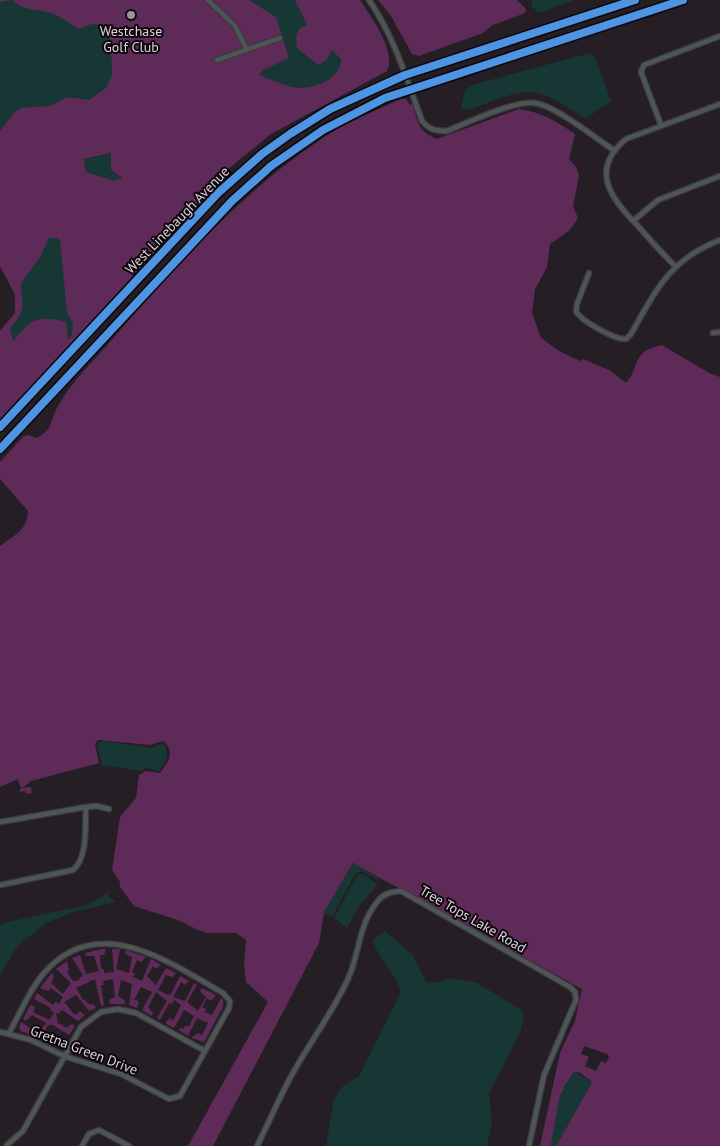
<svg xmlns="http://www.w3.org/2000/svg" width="720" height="1146" font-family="'PT Sans',sans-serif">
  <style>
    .green { fill: #5e2b59; fill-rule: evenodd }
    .water { fill: #163734 }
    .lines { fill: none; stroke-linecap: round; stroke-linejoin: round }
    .street-casing { stroke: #3f383e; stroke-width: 7 }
    .secondary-casing { stroke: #3f383e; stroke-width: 9 }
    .street { stroke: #4d5657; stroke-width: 4.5 }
    .secondary { stroke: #4a5857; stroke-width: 6 }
    .cycleway-casing { stroke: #0e070d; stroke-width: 11 }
    .cycleway { stroke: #4d94e3; stroke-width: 8 }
    .poi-dot { fill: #9e949d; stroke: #0e070d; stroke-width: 2 }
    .labels { text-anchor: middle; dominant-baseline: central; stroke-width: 4; stroke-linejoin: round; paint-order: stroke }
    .poi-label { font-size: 14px; fill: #dfd4dd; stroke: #0e070d }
    .street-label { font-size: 14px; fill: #dfd4dd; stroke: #0e070d }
  </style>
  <rect width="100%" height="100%" fill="#261e25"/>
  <path class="green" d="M 0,0 L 360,0 C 371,17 397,51 387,71 L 271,134 L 211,183 L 202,200 L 0,422 L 0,331 L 15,313 L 15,295 L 0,266 ZM 111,153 L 111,170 L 122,178 C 105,184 95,169 84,159 Z
    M 378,0 L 517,0 L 526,9 L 525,13 L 493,25 L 483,33 L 419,56 L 412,54 L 391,16 Z
    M 401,99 L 406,99 L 410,105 L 413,104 C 417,122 419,132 437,139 L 519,109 C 542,112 557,122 575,134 L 569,159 L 576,167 L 579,176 L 573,206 L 578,218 L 570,230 L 550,244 L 547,267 L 535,289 L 532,313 L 541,338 L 559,351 L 580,361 L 583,359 L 611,371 L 626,383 C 641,366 631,351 662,345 L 709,373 L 720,377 L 720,1146 L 556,1146 L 592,1082 L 579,1072 L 573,1073 L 560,1096 L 551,1146 L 540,1146 L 560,1053 L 575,1021 L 582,989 L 353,863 L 324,913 L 319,943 L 213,1146 L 188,1146 L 268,1002 L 246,982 L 244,962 L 246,940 L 236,933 L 208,933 L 198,930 L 178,920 L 134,906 L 120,887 L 120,882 L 112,870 L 120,817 L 136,798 L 139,775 L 146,771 L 160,773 C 168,763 176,751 163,741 L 150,745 L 98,740 L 95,744 L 99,763 L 31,781 L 22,788 L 31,787 L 32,793 L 26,794 L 25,791 L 19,792 L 21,788 L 18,779 L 0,787 L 0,546 C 14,536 28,529 28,511 L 0,479 L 0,462 L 23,437 L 27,435 L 37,438 C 54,428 49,423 57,408 C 69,384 92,363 109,343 C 173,269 241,192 323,138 C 346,122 375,111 401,99 ZM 584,1046 L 607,1054 L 609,1057 L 606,1063 L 601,1061 L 596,1071 L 585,1066 L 589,1057 L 581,1054 Z
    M 102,949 L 106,949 L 104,955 L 100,955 L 101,969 L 104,969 L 104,973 L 114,972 L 112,949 L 120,949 L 116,969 L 129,973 L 132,957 L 125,954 L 126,950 L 146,957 L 141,962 L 137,960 L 132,972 L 135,974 L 133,977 L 142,981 L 151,959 L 161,965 L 156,969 L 153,966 L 147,976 L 156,985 L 166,968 L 176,973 L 173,977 L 166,975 L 158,990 L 168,995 L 171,994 L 180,976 L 189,981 L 185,985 L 181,982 L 173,997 L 185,1001 L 194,983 L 197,985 L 187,1002 L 198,1011 L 206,997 L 200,991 L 202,988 L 216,995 L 211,1001 L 207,998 L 202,1007 L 206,1009 L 205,1012 L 212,1015 L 221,998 L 223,1000 L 223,1007 L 204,1042 L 191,1038 L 198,1033 L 202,1035 L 208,1023 L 197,1018 L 188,1036 L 179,1030 L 180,1028 L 183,1029 L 185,1026 L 189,1026 L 194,1016 L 184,1010 L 174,1028 L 165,1023 L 170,1018 L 173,1021 L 181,1005 L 174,1000 L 172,1004 L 169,1003 L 160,1020 L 157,1018 L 167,1001 L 156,992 L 148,1007 L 153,1013 L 152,1016 L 142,1010 L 152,992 L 141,987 L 134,1000 L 139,1001 L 137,1008 L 129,1005 L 132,984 L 121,980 L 118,996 L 125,1001 L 125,1004 L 110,1004 L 109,1000 L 115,997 L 113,979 L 103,981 L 104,985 L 101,985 L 104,1005 L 101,1006 L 95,979 L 76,988 L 83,1000 L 85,999 L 88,1004 L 94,1005 L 96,1008 L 89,1011 L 76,995 L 64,1002 L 75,1015 L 80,1011 L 85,1015 L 78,1021 L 62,1010 L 58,1014 L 56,1013 L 58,1024 L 59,1023 L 67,1028 L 72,1024 L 75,1026 L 69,1035 L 53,1025 L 48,1025 L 44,1033 L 56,1041 L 60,1039 L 67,1040 L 63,1047 L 21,1031 L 19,1027 L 21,1022 L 38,1033 L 46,1023 L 32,1015 L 26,1021 L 23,1019 L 31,1004 L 35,1008 L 33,1012 L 50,1020 L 54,1012 L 50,1010 L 51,1008 L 34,999 L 37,993 L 53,1005 L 55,1002 L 59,1004 L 63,997 L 51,988 L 48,991 L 40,988 L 52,973 L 54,976 L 51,983 L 63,994 L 71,983 L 56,969 L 67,961 L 69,970 L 67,972 L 73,981 L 77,981 L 83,975 L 72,958 L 80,955 L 86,974 L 99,971 L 94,956 L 86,956 L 85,953 Z"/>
  <path class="water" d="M 13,0 C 19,9 33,9 43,11 C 56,13 69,23 79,29 L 92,24 L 104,25 L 109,34 L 112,65 L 112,75 L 106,88 L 89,100 L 67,97 L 50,106 L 21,108 L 14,113 L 0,131 L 0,2 Z
    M 249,0 L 295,0 L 307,25 L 299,29 L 296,36 L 297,48 L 318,65 L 327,59 L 332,50 L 341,59 C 342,78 317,88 300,88 C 288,88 271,79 259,75 L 263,70 L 289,58 L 276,17 Z
    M 532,0 L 575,0 L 538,13 L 531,5 Z
    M 590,53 L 595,57 L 611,101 L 585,119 C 532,81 526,89 468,110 L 461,108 L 465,90 L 472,85 Z
    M 111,153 L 111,170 L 122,178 L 114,181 L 86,172 L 84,159 Z
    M 49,238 L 58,238 L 60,241 L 67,312 L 73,323 L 72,335 L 68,340 L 66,322 C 37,315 32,318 13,341 L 10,328 C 27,309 22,306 21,283 L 40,257 Z
    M 104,741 L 151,748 L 164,743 C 169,757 168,760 159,771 L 145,768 L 141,771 L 102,765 L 97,745 L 99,742 Z
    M 353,863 L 379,878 L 378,880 L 363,872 L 356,872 L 332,917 L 324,912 Z
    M 358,874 L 363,874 L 378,884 L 357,909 L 347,928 L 334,918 Z
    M 109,892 L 108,896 L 116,902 L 74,912 L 46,923 C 44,925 24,940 19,945 C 11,954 6,966 0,976 L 0,925 L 7,922 L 87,905 Z
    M 385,931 L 413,955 L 426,982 L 436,983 L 451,978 L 477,983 L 520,1009 L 524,1014 L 520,1033 L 489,1093 L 492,1123 L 487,1146 L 326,1146 L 334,1099 L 343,1086 L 359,1076 L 401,992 C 396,973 376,956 373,940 Z
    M 575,1072 L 592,1082 L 556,1146 L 551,1146 L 560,1096 L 564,1091 L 564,1086 Z"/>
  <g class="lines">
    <g class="street-casing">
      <path id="street" d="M 208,0 L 235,26 L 246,48
        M 369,0 C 394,36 407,80 422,121 C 430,130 435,131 447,131 C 467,123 515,100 535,103 C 556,106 595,138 615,151
        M 217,60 L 280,38
        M 661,125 L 641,72 L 644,65 L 720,36
        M 633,221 L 658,200 L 720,176
        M 675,266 C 662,253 650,240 638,226 C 612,199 588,171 626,139 L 720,104
        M 589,273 L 577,304 L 576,311 C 581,321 615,340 626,339 L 631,334 C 656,290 670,259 720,240
        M 713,333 L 720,332
        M 0,822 L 86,807 L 97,806 L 109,809
        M 0,885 L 73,870 C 88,858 85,825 86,807
        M 0,1032 L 31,1040 L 64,1056 L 121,1074 L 169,1099 L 180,1096 L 229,1008 L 230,1001 L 223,993 C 169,962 98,911 44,973 C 29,990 20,1014 9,1033
        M 7,1145 L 23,1131 L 81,1027 L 101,1012 L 118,1009 L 136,1013 L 205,1051
        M 82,1146 L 89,1134 L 99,1130 L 129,1146
        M 257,1146 C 270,1121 280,1095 294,1071 C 312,1039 333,1012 348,979 C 360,953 358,924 378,901 C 384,893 392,892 401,891 L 570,987 L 575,992 L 576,1000 L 544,1075 L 529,1146"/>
    </g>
    <g class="secondary-casing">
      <path id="secondary" d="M 0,427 L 218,193 L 262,154 L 290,134 L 330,109 L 405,75 L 635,0
        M 0,449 L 232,201 L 271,166 L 323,130 L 385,98 L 683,0"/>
    </g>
    <use href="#street" class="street"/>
    <use href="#secondary" class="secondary"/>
    <g class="cycleway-casing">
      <path id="cycleway" d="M 0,427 L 218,193 L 262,154 L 290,134 L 330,109 L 405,75 L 635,0
        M 0,449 L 232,201 L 271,166 L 323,130 L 385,98 L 683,0"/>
    </g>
    <use href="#cycleway" class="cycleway"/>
  </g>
  <circle class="poi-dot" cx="131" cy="15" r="5"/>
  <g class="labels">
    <g class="poi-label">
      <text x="131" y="31">Westchase<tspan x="131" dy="16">Golf Club</tspan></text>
    </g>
    <g class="street-label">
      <text transform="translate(177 220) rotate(-46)">West Linebaugh Avenue</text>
      <text transform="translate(473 919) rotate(30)">Tree Tops Lake Road</text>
      <text transform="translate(84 1050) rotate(21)">Gretna Green Drive</text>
    </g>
  </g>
</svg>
